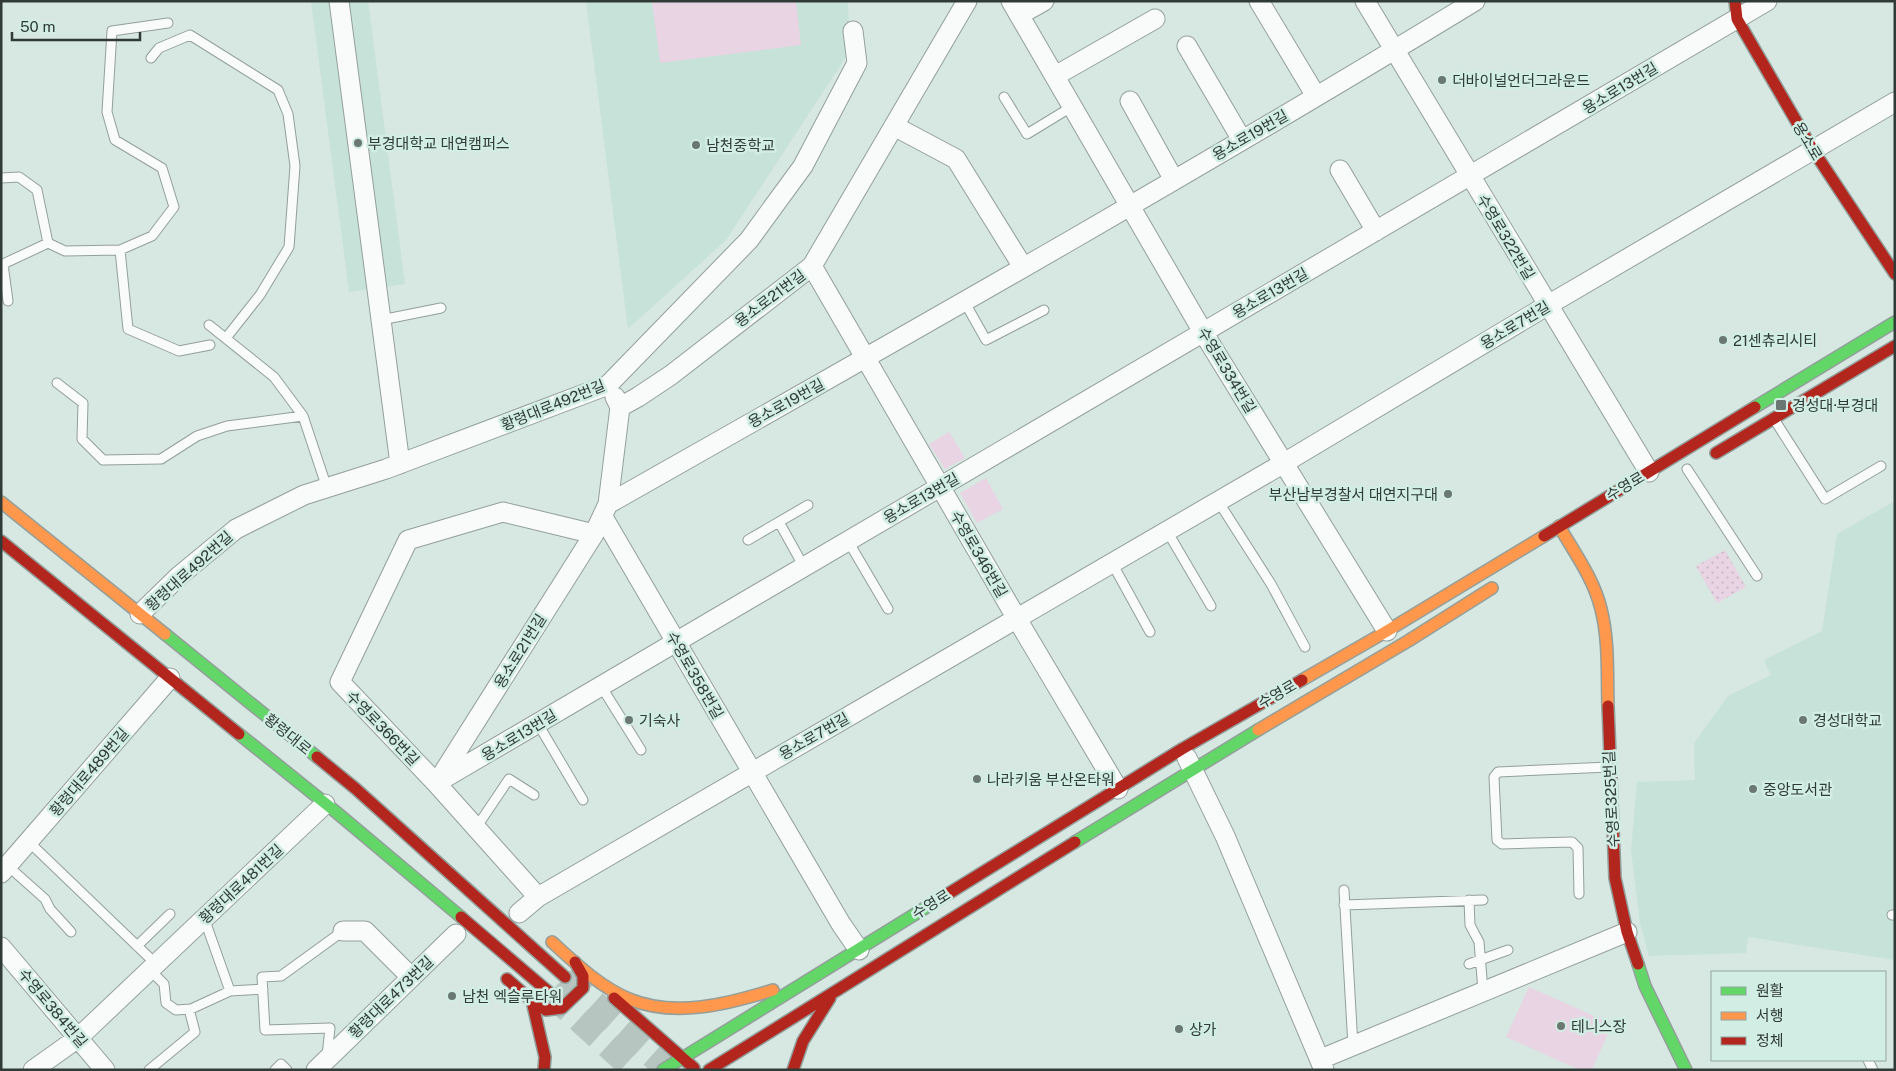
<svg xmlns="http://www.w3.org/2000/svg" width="1896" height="1071" font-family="'Public Sans','Noto Sans KR',sans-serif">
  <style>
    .built { fill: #c7e2d9 }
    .grass { fill: url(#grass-dots) }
    .park { fill: #e8d4e3 }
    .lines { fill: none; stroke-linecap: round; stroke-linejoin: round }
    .secondary-tunnel { stroke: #b6c5c0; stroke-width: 26; stroke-dasharray: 26 13; stroke-linecap: butt }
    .lane-casing { stroke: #939f9b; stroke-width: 11 }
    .street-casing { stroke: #939f9b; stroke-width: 21 }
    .fast-casing { stroke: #939f9b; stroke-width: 14 }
    .slow-casing { stroke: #939f9b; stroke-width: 14 }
    .jam-casing { stroke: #939f9b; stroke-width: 14 }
    .lane { stroke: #f9fbfb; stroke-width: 9 }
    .street { stroke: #f9fbfb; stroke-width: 19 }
    .fast { stroke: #63d668; stroke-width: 11 }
    .slow { stroke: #ff974d; stroke-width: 11 }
    .jam { stroke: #b3261e; stroke-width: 11 }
    .poi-dot { fill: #6a7773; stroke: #d1ede4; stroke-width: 2 }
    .labels { text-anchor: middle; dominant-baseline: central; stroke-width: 5; stroke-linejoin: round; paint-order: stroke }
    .poi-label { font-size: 15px; fill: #303b37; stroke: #d1ede4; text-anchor: start }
    .street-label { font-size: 15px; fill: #303b37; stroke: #d1ede4 }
  </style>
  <defs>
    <pattern id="grass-dots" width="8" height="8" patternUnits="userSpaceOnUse" patternTransform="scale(1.25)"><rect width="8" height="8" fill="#e8d4e3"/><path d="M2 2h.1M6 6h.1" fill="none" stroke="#c7b7c3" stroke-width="1.8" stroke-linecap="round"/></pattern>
  </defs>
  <rect width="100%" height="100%" fill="#d7e7e2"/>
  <path class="built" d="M 311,1 L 368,1 L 405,284 L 349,292 Z
    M 586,1 L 848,1 L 850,51 L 726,240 L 628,329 Z
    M 1895,501 L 1895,960 L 1748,937 L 1746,953 L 1649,956 L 1640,923 L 1631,850 L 1637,782 L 1695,780 L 1694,743 L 1728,696 L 1771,675 L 1764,660 L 1822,631 L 1837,534 Z"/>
  <path class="grass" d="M 1725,550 L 1746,587 L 1717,603 L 1696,566 Z"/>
  <path class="park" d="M 652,1 L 796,1 L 801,45 L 660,63 Z
    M 949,432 L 965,458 L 945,469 L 929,444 Z
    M 986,478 L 1003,509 L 977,523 L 960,493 Z
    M 1529,987 L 1612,1024 L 1592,1070 L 1580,1070 L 1506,1037 Z"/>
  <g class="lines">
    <path class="secondary-tunnel" d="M 565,977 L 669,1070
      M 550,993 L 635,1070"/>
    <g class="lane-casing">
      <path id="lane" d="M 151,58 L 159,48 L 190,35 L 278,90 L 288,114 L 295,166 L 289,247 L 260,295 L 226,338
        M 1004,97 L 1027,134 L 1073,106
        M 1,178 L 19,177 L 37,190 L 48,243 L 65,251 L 120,250 L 152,236 L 174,207 L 162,168 L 115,140 L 107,112 L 112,31 L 168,23
        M 120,250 L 128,329 L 179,351 L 210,345
        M 3,264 L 8,301
        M 1,265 L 48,243
        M 964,301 L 986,340 L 1044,310
        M 381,320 L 441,308
        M 209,325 L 274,377 L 303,416 L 327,488
        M 57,383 L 83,403 L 82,439 L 103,460 L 161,459 L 197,436 L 227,426 L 303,416
        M 1774,419 L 1825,499 L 1881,466
        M 1687,469 L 1757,576
        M 1218,501 L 1271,584 L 1305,647
        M 779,522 L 804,567
        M 1167,531 L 1211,606
        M 748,540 L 808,505
        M 848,541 L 888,609
        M 1112,563 L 1150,632
        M 601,686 L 641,750
        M 538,724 L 583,800
        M 476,828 L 509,779 L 534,795
        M 29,842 L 156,964
        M 8,866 L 45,899 L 50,909 L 71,932
        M 1344,890 L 1353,1046
        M 1579,894 L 1578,848 L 1572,842 L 1502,844 L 1497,840 L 1494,777 L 1498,772 L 1609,767
        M 1469,900 L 1470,925 L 1479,942 L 1483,991
        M 1344,905 L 1483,900
        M 1892,915 L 1895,915
        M 204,918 L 230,991
        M 137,946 L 170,914
        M 1469,964 L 1508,950
        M 150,970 L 164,984 L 166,1003 L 176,1010 L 191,1009 L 230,991 L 263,989
        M 327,1056 L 330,1028 L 265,1030 L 262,977 L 281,976 L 343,931
        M 1868,1060 L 1873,1070
        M 149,1070 L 195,1032 L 189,1009
        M 275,1070 L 281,1064 L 287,1070"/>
    </g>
    <g class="street-casing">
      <path id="street" d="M 339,1 L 400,464
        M 1011,1 L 1203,332 L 1387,631
        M 1259,1 L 1316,96
        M 1365,1 L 1649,472
        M 1019,15 L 1044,1
        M 1187,46 L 1242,140
        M 1055,76 L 1155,19
        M 1130,101 L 1174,180
        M 894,126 L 956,159 L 1023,267
        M 1340,170 L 1376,231
        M 812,266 L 1017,619 L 1118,789
        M 620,407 L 638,397 L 671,375 L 812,266 L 967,1
        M 608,504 C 899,339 1190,175 1475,1
        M 603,517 L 841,924 L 859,950
        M 140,614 L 179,576 L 236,529 L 304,495 L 386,469 L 608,385 L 749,240 L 803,166 L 857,63 L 853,31
        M 1187,758 L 1225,836 L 1324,1070
        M 438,781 L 594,534 L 608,504 L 620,407 L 615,397
        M 436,783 L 1767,1
        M 1,873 L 170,678
        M 538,897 L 436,783 L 340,682 L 408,540 L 503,512 L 594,534
        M 519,913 L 538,897 L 1284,463 L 1548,305 L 1895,102
        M 343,931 L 365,931 L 411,977
        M 1,947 L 105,1070
        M 1321,1059 L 1627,932
        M 33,1070 L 78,1038 L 325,804
        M 316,1070 L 456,934"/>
    </g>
    <g class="fast-casing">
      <path id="fast" d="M 1755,407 L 1895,322
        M 165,634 L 317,757
        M 239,734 L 336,812 L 461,917
        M 1075,842 L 1258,730
        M 1638,964 L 1645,986 L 1686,1070
        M 663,1070 L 938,900"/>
    </g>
    <g class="slow-casing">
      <path id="slow" d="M 1,502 L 165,634
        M 1559,526 C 1574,552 1594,579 1601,609 C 1609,640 1607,674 1608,706
        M 1302,680 L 1387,631 L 1544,536
        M 1258,730 L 1408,641 L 1492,588
        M 552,942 C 575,963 600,987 629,999 C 675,1018 728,1004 773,990"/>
    </g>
    <g class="jam-casing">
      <path id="jam" d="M 1735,1 L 1737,19 L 1813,150 L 1895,274
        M 1716,453 L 1895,346
        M 1544,536 L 1755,407
        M 1,541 L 239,734
        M 1608,706 L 1615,878 L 1627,932 L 1638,964
        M 317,757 L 356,789 L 565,977
        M 938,900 L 1182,749 L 1302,680
        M 461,917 L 550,993
        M 507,979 L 532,1001 L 545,1057 L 544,1070
        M 614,998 L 694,1068
        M 532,1001 L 546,1010 L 562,1008 L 583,988 L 583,976 L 575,962
        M 709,1070 L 1075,842
        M 793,1070 L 803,1041 L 830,998"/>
    </g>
    <use href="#lane" class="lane"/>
    <use href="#street" class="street"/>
    <use href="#fast" class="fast"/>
    <use href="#slow" class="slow"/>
    <use href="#jam" class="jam"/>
  </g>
  <g class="poi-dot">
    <circle cx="1442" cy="80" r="5"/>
    <circle cx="358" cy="143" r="5"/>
    <circle cx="696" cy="145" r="5"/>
    <circle cx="1723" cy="340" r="5"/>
    <rect x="1775" y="399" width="12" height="12" rx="2.5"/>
    <circle cx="1448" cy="494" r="5"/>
    <circle cx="629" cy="720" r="5"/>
    <circle cx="1803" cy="720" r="5"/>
    <circle cx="977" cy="779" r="5"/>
    <circle cx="1753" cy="789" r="5"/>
    <circle cx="452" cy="996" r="5"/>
    <circle cx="1561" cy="1026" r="5"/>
    <circle cx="1179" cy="1029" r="5"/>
  </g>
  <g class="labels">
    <g class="poi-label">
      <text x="1452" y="80">더바이널언더그라운드</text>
      <text x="368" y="143">부경대학교 대연캠퍼스</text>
      <text x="706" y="145">남천중학교</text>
      <text x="1733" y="340">21센츄리시티</text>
      <text x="1792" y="405">경성대·부경대</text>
      <text x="1438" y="494" text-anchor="end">부산남부경찰서 대연지구대</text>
      <text x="639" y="720">기숙사</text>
      <text x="1813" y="720">경성대학교</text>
      <text x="987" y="779">나라키움 부산온타워</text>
      <text x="1763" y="789">중앙도서관</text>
      <text x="462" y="996">남천 엑슬루타워</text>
      <text x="1571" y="1026">테니스장</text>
      <text x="1189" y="1029">상가</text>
    </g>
    <g class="street-label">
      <text transform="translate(1620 88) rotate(-31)">용소로13번길</text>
      <text transform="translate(1250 135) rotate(-30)">용소로19번길</text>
      <text transform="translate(1808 141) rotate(59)">용소로</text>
      <text transform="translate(1506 237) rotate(59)">수영로322번길</text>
      <text transform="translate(1270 293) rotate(-30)">용소로13번길</text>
      <text transform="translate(770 298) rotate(-37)">용소로21번길</text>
      <text transform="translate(1515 325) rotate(-31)">용소로7번길</text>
      <text transform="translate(1227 370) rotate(59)">수영로334번길</text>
      <text transform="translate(786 403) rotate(-29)">용소로19번길</text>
      <text transform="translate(553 405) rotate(-22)">황령대로492번길</text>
      <text transform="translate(1625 486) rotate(-31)">수영로</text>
      <text transform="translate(921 498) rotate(-30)">용소로13번길</text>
      <text transform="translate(979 554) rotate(60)">수영로346번길</text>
      <text transform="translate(189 571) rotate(-42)">황령대로492번길</text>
      <text transform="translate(520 651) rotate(-58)">용소로21번길</text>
      <text transform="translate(695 675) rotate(60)">수영로358번길</text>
      <text transform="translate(1277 694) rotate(-30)">수영로</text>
      <text transform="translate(383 728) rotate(46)">수영로366번길</text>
      <text transform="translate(288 734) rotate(39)">황령대로</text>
      <text transform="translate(519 735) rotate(-31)">용소로13번길</text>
      <text transform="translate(814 736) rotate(-30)">용소로7번길</text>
      <text transform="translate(89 772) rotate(-49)">황령대로489번길</text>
      <text transform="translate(1611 799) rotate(-93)">수영로325번길</text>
      <text transform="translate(241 884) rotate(-43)">황령대로481번길</text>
      <text transform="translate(931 904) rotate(-32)">수영로</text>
      <text transform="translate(391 997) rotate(-44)">황령대로473번길</text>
      <text transform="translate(53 1008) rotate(50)">수영로384번길</text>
    </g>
  </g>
  <rect width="1896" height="1071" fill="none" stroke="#303b37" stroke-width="5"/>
  <rect x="1711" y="971" width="175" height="90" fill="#d1ede4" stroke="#91a69f"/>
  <rect x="1721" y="987" width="25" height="8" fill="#63d668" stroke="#91a69f"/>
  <text x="1756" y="996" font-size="15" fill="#303b37">원활</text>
  <rect x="1721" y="1012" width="25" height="8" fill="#ff974d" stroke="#91a69f"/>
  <text x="1756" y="1021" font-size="15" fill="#303b37">서행</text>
  <rect x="1721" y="1037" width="25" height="8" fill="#b3261e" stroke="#91a69f"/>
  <text x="1756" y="1046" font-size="15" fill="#303b37">정체</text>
  <path d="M12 32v8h128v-8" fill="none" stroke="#303b37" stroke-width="2.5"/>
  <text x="20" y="32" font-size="15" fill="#303b37" stroke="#d1ede4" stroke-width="4" paint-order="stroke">50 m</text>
</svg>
